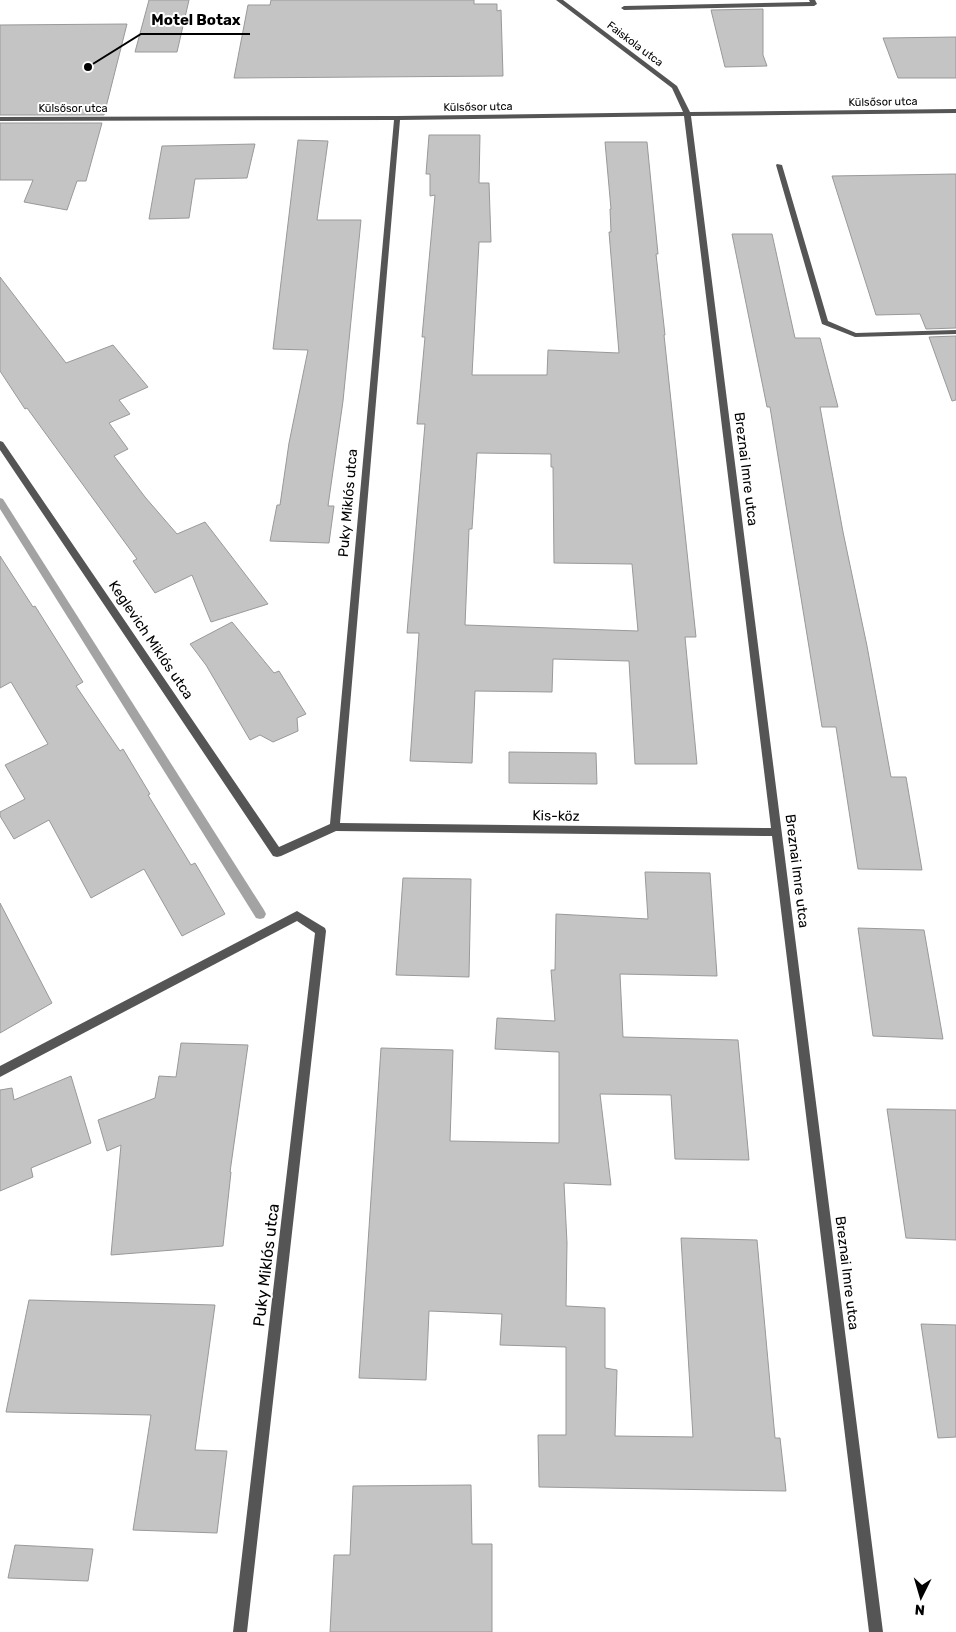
<svg xmlns="http://www.w3.org/2000/svg" width="956" height="1632" font-family="Rubik,sans-serif">
  <style>
    .lines { fill: none; stroke-linecap: round; stroke-linejoin: round }
    .stream { fill: #a3a3a3; fill-rule: evenodd }
    .building { fill: #c4c4c4; stroke: #999; fill-rule: evenodd }
    .service { fill: #555; fill-rule: evenodd }
    .minor { fill: #555; fill-rule: evenodd }
    .labels { text-anchor: middle; dominant-baseline: central; stroke-width: 4; stroke-linejoin: round; paint-order: stroke }
    .far-street-label { font-size: 11px; fill: #000; stroke: #fff }
    .street-label { font-size: 14px; fill: #000; stroke: #fff }
    .near-street-label { font-size: 16px; fill: #000; stroke: #fff }
    .leader { fill: none; stroke: #000; stroke-width: 2 }
    .callout-dot { fill: #000; stroke: #fff; stroke-width: 2 }
    .callout-label { font-size: 15px; text-anchor: middle; font-weight: bold; fill: #000; stroke: #fff; stroke-width: 4; stroke-linejoin: round; paint-order: stroke }
  </style>
  <rect width="100%" height="100%" fill="#fff"/>
  <g class="lines">
    <path class="stream" d="M 0,498 L 3,499 L 264,910 L 266,914 L 264,918 L 260,919 L 256,918 L 0,509 Z"/>
  </g>
  <path class="building" d="M 149,0 L 189,0 L 177,52 L 135,52 Z
    M 271,0 L 474,0 L 474,4 L 497,4 L 497,11 L 501,10 L 503,76 L 234,78 L 248,5 L 270,5 Z
    M 763,9 L 763,55 L 767,66 L 725,67 L 711,10 Z
    M 127,24 L 104,115 L 0,115 L 0,25 Z
    M 956,37 L 956,78 L 898,78 L 883,38 Z
    M 0,123 L 102,123 L 86,181 L 77,181 L 67,210 L 24,202 L 33,180 L 0,180 Z
    M 429,135 L 480,135 L 479,183 L 489,183 L 491,242 L 479,242 L 472,375 L 547,375 L 548,350 L 619,353 L 609,232 L 611,232 L 610,209 L 611,209 L 605,142 L 647,142 L 658,254 L 656,254 L 665,335 L 664,335 L 696,637 L 685,637 L 697,764 L 635,764 L 629,661 L 553,659 L 552,692 L 475,691 L 472,763 L 410,761 L 419,633 L 407,633 L 425,424 L 417,424 L 425,337 L 422,337 L 435,195 L 430,196 L 430,174 L 426,174 ZM 477,453 L 551,454 L 551,467 L 553,467 L 554,563 L 632,564 L 638,631 L 465,625 L 469,529 L 472,529 Z
    M 298,140 L 328,141 L 317,220 L 361,220 L 343,401 L 328,506 L 334,506 L 329,543 L 270,541 L 277,505 L 280,505 L 289,443 L 308,350 L 273,349 Z
    M 255,144 L 247,178 L 195,179 L 189,218 L 149,219 L 162,146 Z
    M 956,174 L 956,328 L 926,329 L 920,314 L 876,315 L 832,176 Z
    M 732,234 L 772,234 L 795,338 L 820,338 L 838,407 L 820,407 L 843,532 L 867,646 L 891,777 L 906,777 L 922,870 L 858,869 L 836,727 L 822,727 L 770,407 L 767,407 Z
    M 0,277 L 66,363 L 113,345 L 148,387 L 119,400 L 130,414 L 109,423 L 128,449 L 114,456 L 145,497 L 177,534 L 205,522 L 268,604 L 211,622 L 192,575 L 155,593 L 133,561 L 137,559 L 27,408 L 25,409 L 0,371 Z
    M 956,336 L 956,400 L 952,401 L 929,337 Z
    M 0,556 L 33,607 L 35,606 L 83,682 L 76,686 L 120,751 L 123,749 L 150,794 L 148,795 L 191,865 L 195,863 L 225,914 L 182,936 L 144,869 L 91,898 L 49,820 L 14,839 L 0,816 L 0,812 L 25,799 L 5,765 L 48,744 L 11,682 L 0,688 Z
    M 232,622 L 274,673 L 279,671 L 306,714 L 297,718 L 298,731 L 273,742 L 260,735 L 250,740 L 206,665 L 190,644 Z
    M 509,752 L 596,753 L 597,784 L 509,783 Z
    M 645,872 L 710,873 L 717,976 L 620,974 L 623,1037 L 738,1040 L 749,1160 L 675,1159 L 671,1095 L 600,1094 L 611,1185 L 564,1183 L 567,1243 L 566,1306 L 605,1308 L 605,1368 L 617,1370 L 615,1436 L 693,1437 L 681,1238 L 757,1240 L 775,1438 L 780,1438 L 786,1491 L 539,1487 L 538,1435 L 566,1435 L 566,1347 L 500,1345 L 502,1314 L 429,1311 L 426,1380 L 359,1378 L 381,1048 L 453,1050 L 450,1141 L 559,1143 L 559,1052 L 495,1049 L 497,1018 L 555,1021 L 551,970 L 555,970 L 556,914 L 648,919 Z
    M 403,878 L 471,879 L 469,977 L 396,975 Z
    M 0,903 L 52,1003 L 0,1033 Z
    M 858,928 L 924,930 L 943,1039 L 873,1036 Z
    M 181,1043 L 248,1045 L 230,1172 L 231,1172 L 223,1246 L 111,1255 L 121,1145 L 107,1151 L 98,1120 L 155,1098 L 159,1076 L 176,1077 Z
    M 71,1076 L 91,1143 L 31,1168 L 33,1177 L 0,1191 L 0,1090 L 12,1088 L 14,1100 Z
    M 887,1109 L 956,1110 L 956,1240 L 906,1238 Z
    M 29,1300 L 215,1305 L 195,1450 L 227,1451 L 217,1533 L 133,1530 L 151,1415 L 6,1412 Z
    M 921,1324 L 956,1325 L 956,1437 L 938,1438 Z
    M 471,1485 L 472,1544 L 492,1544 L 492,1632 L 330,1632 L 334,1555 L 350,1555 L 353,1486 Z
    M 15,1545 L 93,1549 L 88,1581 L 8,1578 Z"/>
  <g class="lines">
    <path class="service" d="M 809,0 L 815,0 L 817,4 L 814,6 L 624,10 L 621,8 L 624,6 L 810,2 Z
      M 777,164 L 782,165 L 828,321 L 856,333 L 956,330 L 956,334 L 855,337 L 822,324 L 776,165 Z"/>
    <path class="minor" d="M 556,0 L 563,0 L 677,86 L 690,112 L 956,109 L 956,113 L 691,116 L 883,1632 L 869,1632 L 772,836 L 336,831 L 281,856 L 277,857 L 273,856 L 0,450 L 0,441 L 3,442 L 279,847 L 330,824 L 394,120 L 0,121 L 0,117 L 397,116 L 683,112 L 672,88 ZM 684,116 L 771,828 L 340,823 L 400,120 Z
      M 297,911 L 325,928 L 326,931 L 247,1632 L 233,1632 L 315,933 L 297,921 L 0,1077 L 0,1066 Z"/>
  </g>
  <g class="labels">
    <g class="far-street-label">
      <text transform="translate(635 44) rotate(37)">Faiskola utca</text>
      <text transform="translate(883 102) rotate(-1)">Külsősor utca</text>
      <text transform="translate(478 107) rotate(-1)">Külsősor utca</text>
      <text x="73" y="108">Külsősor utca</text>
    </g>
    <g class="street-label">
      <text transform="translate(746 469) rotate(83)">Breznai Imre utca</text>
      <text transform="translate(348 503) rotate(-85)">Puky Miklós utca</text>
      <text transform="translate(151 640) rotate(56)">Keglevich Miklós utca</text>
      <text transform="translate(556 816) rotate(1)">Kis-köz</text>
      <text transform="translate(797 871) rotate(83)">Breznai Imre utca</text>
      <text transform="translate(847 1273) rotate(83)">Breznai Imre utca</text>
    </g>
    <g class="near-street-label">
      <text transform="translate(266 1265) rotate(-83)">Puky Miklós utca</text>
    </g>
  </g>
  <path class="leader" d="M88 67L141 34H250"/>
  <circle class="callout-dot" cx="88" cy="67" r="5"/>
  <g class="callout-label">
    <text x="196" y="25">Motel Botax</text>
  </g>
  <g transform="translate(921 1597) rotate(185)" stroke="#ffffff" stroke-width="4" paint-order="stroke">
  <path d="M0-4L9 19L0 12L-9 19Z" fill="#000000"/>
  <text y="-8" font-size="14" font-weight="bold" text-anchor="middle" fill="#000000">N</text>
  </g>
</svg>
